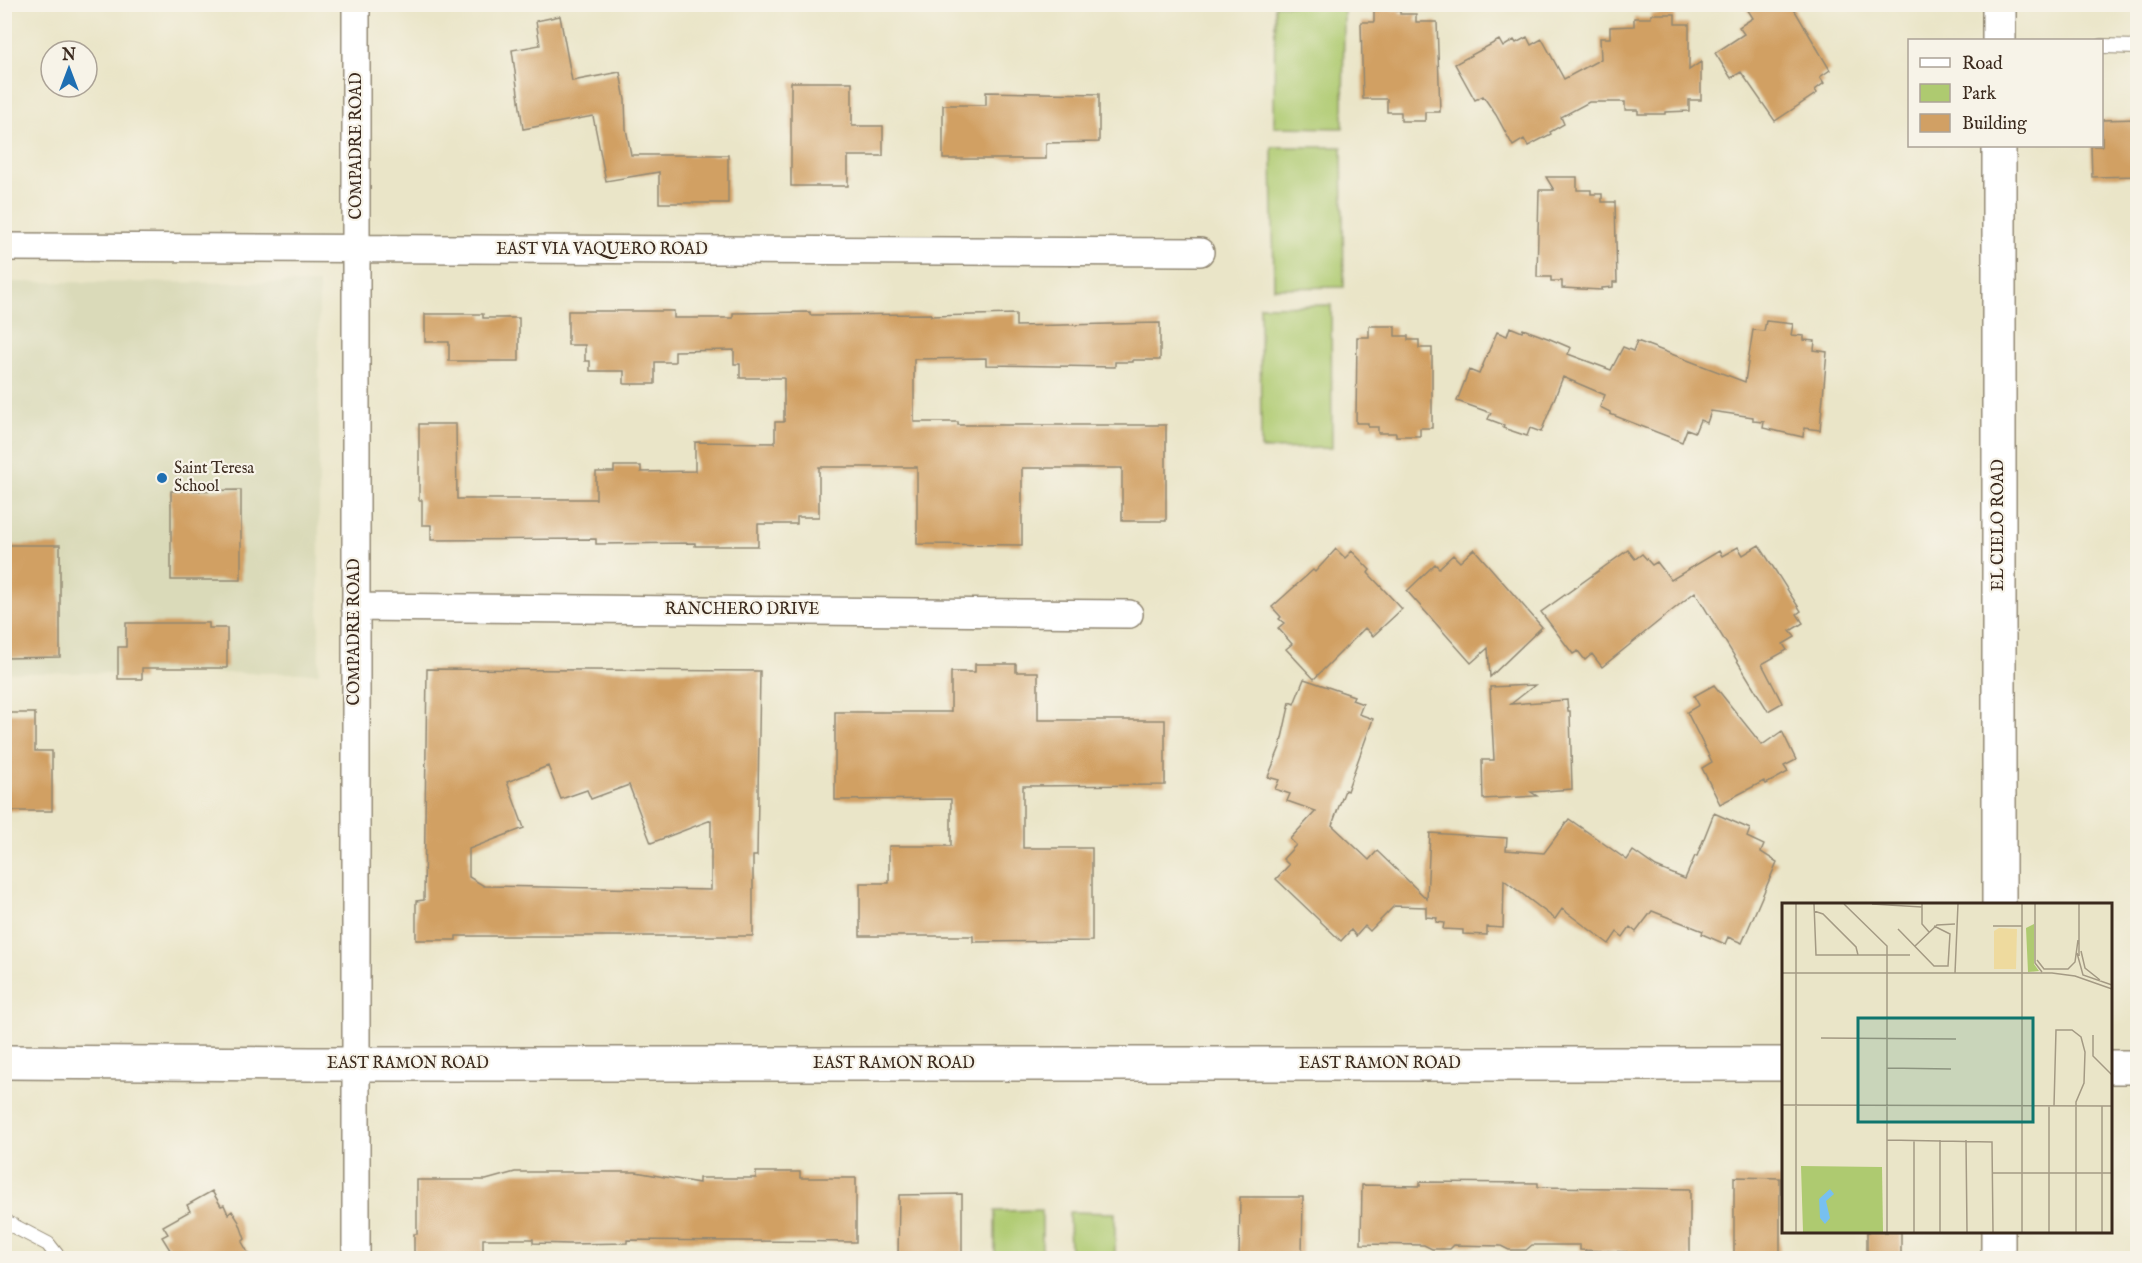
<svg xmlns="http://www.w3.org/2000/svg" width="2142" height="1263" font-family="'IM FELL English',serif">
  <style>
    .built { fill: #dadab9 }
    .green { fill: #aeca70; stroke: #747a47; stroke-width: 1.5 }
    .building { fill: #d1a064; fill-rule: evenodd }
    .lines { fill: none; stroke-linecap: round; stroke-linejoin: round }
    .lane-casing { stroke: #928873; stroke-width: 16 }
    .street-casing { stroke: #928873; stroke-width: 30 }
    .secondary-casing { stroke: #928873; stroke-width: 36 }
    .primary-casing { stroke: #928873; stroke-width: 36 }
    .lane { stroke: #fff; stroke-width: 14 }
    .street { stroke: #fff; stroke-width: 27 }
    .secondary { stroke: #fff; stroke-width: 33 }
    .primary { stroke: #fff; stroke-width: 33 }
    .poi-dot { fill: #1f6fb2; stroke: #f7f3e8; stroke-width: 2 }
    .labels { text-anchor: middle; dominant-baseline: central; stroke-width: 4.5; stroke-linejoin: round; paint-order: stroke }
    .street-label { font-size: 16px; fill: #3b2a1e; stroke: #f7f3e8 }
    .poi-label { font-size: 16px; fill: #3b2a1e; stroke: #f7f3e8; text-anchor: start }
    .inset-road { fill: none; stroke: #a49a84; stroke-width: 1.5 }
    .view { fill: #0f766e; fill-opacity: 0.15; stroke: #0f766e; stroke-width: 3 }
    .inset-edge { fill: none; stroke: #3b2a1e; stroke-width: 3 }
  </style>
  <rect width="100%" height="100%" fill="#f7f3e8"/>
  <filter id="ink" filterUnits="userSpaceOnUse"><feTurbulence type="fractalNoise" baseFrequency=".0167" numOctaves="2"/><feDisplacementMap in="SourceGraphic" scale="12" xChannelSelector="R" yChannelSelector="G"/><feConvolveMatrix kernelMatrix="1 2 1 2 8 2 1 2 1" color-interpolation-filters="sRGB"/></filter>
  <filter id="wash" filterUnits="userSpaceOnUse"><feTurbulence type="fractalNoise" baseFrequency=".008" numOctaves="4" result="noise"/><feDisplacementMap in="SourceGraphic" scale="24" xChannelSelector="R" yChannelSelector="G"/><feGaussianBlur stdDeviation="1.35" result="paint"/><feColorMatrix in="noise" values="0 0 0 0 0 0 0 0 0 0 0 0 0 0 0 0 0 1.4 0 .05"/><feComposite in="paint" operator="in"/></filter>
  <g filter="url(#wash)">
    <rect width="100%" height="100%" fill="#eae5c8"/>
    <path class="built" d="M 5,282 L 319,283 L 319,673 L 5,673 Z"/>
    <path class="green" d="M 1275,5 L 1344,5 L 1343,128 L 1274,127 Z
      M 1272,147 L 1342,147 L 1344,287 L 1274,288 Z
      M 1331,305 L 1332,448 L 1261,449 L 1260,306 Z
      M 1042,1210 L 1042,1258 L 995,1258 L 995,1211 Z
      M 1069,1212 L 1115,1213 L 1115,1258 L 1070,1258 Z"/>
    <g id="blocks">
      <path class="building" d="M 1744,4 L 1791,4 L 1830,70 L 1820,77 L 1824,83 L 1815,90 L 1817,93 L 1775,121 L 1741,72 L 1731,78 L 1715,53 L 1744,34 L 1739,27 L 1753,18 Z
        M 1374,10 L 1400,10 L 1400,14 L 1416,14 L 1416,22 L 1437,22 L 1440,112 L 1425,112 L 1425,121 L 1401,121 L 1401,112 L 1387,112 L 1387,99 L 1363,99 L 1361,22 L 1374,22 Z
        M 1651,14 L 1675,14 L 1675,24 L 1689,24 L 1689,70 L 1701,62 L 1701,100 L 1689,100 L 1689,111 L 1665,112 L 1665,114 L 1638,114 L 1638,110 L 1625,110 L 1625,102 L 1589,102 L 1561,117 L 1564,124 L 1550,132 L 1551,134 L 1528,146 L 1524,139 L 1513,146 L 1496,115 L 1483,96 L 1475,100 L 1455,64 L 1499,40 L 1503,47 L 1514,40 L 1516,43 L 1527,37 L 1531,45 L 1542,39 L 1564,79 L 1601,59 L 1600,38 L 1610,38 L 1610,27 L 1634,26 L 1634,18 L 1651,18 Z
        M 560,16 L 572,81 L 620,72 L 625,100 L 626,129 L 631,155 L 728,155 L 728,203 L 659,203 L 659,172 L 606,181 L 593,116 L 523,129 L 512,50 L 540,45 L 536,21 Z
        M 791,82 L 852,82 L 852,126 L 883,126 L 883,156 L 848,156 L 848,186 L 791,186 Z
        M 986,92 L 1099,94 L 1099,142 L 1046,143 L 1046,159 L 943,159 L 943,105 L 986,105 Z
        M 2138,119 L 2138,176 L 2092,177 L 2091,146 L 2102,146 L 2102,120 Z
        M 1546,177 L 1577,177 L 1577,190 L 1591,190 L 1591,194 L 1602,194 L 1602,202 L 1615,202 L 1617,282 L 1613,282 L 1613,287 L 1602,288 L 1602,290 L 1562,288 L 1562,281 L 1551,281 L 1551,277 L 1537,277 L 1539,190 L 1554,190 Z
        M 568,311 L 674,311 L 674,318 L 733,318 L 733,313 L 810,312 L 810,315 L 931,314 L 931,316 L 1016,314 L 1016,326 L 1160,323 L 1160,360 L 1133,360 L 1133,362 L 1115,362 L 1115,367 L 986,365 L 986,358 L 914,359 L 914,422 L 958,422 L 958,425 L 1166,425 L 1166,521 L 1122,521 L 1122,468 L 1022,468 L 1022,545 L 917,544 L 917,467 L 819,467 L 819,517 L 797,517 L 797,524 L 758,524 L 758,546 L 695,546 L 695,543 L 596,544 L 596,539 L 431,540 L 431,525 L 422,525 L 422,500 L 419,500 L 419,424 L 456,424 L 457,499 L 596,499 L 596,472 L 614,472 L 614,466 L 641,466 L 641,472 L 695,471 L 695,442 L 775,443 L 775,422 L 784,422 L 784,378 L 740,378 L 740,364 L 734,364 L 734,350 L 675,351 L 675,362 L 655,362 L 655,384 L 624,384 L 624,371 L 590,371 L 590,361 L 585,361 L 585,345 L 568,345 Z
        M 425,314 L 483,314 L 483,318 L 519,318 L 519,361 L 449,361 L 449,342 L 425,342 Z
        M 1766,321 L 1793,324 L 1791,335 L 1804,336 L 1804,340 L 1815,341 L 1814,350 L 1827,352 L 1820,430 L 1804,428 L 1803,437 L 1763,428 L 1764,422 L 1753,421 L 1753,417 L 1711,411 L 1707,423 L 1700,420 L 1695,432 L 1687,429 L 1682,442 L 1610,414 L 1610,412 L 1600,407 L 1605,395 L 1563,377 L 1541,432 L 1530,428 L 1527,436 L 1503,428 L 1504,425 L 1488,419 L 1491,413 L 1457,401 L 1469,370 L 1479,374 L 1497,332 L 1507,336 L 1510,327 L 1522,332 L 1523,329 L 1550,339 L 1571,348 L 1568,354 L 1611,370 L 1623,347 L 1633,351 L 1637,341 L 1745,382 L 1753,330 L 1764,331 Z
        M 1369,326 L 1395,326 L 1395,336 L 1408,336 L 1408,340 L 1419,340 L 1419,348 L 1432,348 L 1432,428 L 1420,428 L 1420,436 L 1396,436 L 1396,433 L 1378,433 L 1378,427 L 1368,427 L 1368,423 L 1356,423 L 1357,337 L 1369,337 Z
        M 241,490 L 241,580 L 171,580 L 171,491 Z
        M 4,545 L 60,545 L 60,657 L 4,658 Z
        M 1759,545 L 1801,611 L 1797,614 L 1803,623 L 1790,631 L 1795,637 L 1783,644 L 1787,650 L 1762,664 L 1782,703 L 1768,711 L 1695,592 L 1602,667 L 1592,654 L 1585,660 L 1578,651 L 1573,654 L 1541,612 L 1628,550 L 1635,559 L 1642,554 L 1652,565 L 1657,562 L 1671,580 L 1719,551 L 1722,556 L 1738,547 L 1743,555 Z
        M 1336,549 L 1345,558 L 1352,551 L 1370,570 L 1368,573 L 1402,609 L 1373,636 L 1365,628 L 1314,679 L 1286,649 L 1292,644 L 1278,628 L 1284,623 L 1279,619 L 1281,617 L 1272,607 L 1313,570 L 1315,572 Z
        M 1474,549 L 1542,627 L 1490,677 L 1488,648 L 1471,663 L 1407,591 L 1435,564 L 1439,568 L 1453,555 L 1460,562 Z
        M 126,623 L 209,623 L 209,628 L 227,628 L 227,668 L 142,668 L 142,679 L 118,679 L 118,647 L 126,647 Z
        M 975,664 L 1016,664 L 1016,672 L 1038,672 L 1038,720 L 1165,720 L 1165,785 L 1023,786 L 1023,848 L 1092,848 L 1092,941 L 973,942 L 973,936 L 860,936 L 860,883 L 889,883 L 889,846 L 951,846 L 951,799 L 835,800 L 835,712 L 951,712 L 951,672 L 975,672 Z
        M 427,669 L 760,671 L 757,856 L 753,856 L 753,936 L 456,936 L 456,940 L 416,940 L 416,901 L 424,900 ZM 548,766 L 561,799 L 587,790 L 591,799 L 629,785 L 651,843 L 711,820 L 711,890 L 484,886 L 469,877 L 469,849 L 524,828 L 507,782 Z
        M 1304,679 L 1354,696 L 1352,700 L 1363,704 L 1359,714 L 1373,719 L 1347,791 L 1345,790 L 1332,825 L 1369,860 L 1377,851 L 1427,899 L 1430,833 L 1507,838 L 1506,850 L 1544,853 L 1569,819 L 1627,860 L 1633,851 L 1656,867 L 1685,879 L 1695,856 L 1697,856 L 1714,813 L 1750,829 L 1747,837 L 1764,845 L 1761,852 L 1777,862 L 1742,943 L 1728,937 L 1725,944 L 1702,934 L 1703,931 L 1652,911 L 1636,932 L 1630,927 L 1623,937 L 1617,932 L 1609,944 L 1562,909 L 1555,919 L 1504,880 L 1503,928 L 1487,927 L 1487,935 L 1463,934 L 1463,930 L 1443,929 L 1444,923 L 1436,922 L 1437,918 L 1426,917 L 1426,907 L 1394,906 L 1370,931 L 1365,926 L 1356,936 L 1351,930 L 1341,941 L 1276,879 L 1289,865 L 1283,859 L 1296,845 L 1290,839 L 1316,811 L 1287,801 L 1290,794 L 1275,789 L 1279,780 L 1268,777 L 1280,747 L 1290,702 L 1294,704 Z
        M 1535,685 L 1511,704 L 1567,700 L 1568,711 L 1570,711 L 1572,789 L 1531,792 L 1537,796 L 1483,799 L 1482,760 L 1494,760 L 1490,687 Z
        M 1714,685 L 1762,745 L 1782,731 L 1796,760 L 1784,766 L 1788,772 L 1766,784 L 1764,781 L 1720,804 L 1702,768 L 1712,762 L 1687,712 L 1699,705 L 1694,696 Z
        M 4,713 L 35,713 L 35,751 L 52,751 L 52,811 L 4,811 Z
        M 515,1172 L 636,1172 L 699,1183 L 699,1178 L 756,1178 L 756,1172 L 800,1172 L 800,1178 L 856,1178 L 856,1242 L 627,1240 L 627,1243 L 570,1244 L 533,1243 L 533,1239 L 483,1239 L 483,1258 L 414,1258 L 414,1234 L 417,1234 L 417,1180 L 486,1180 Z
        M 1734,1177 L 1780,1178 L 1780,1258 L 1734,1258 Z
        M 1420,1182 L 1538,1183 L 1538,1187 L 1690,1189 L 1690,1258 L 1627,1258 L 1627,1252 L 1580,1250 L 1580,1245 L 1532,1245 L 1526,1250 L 1509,1250 L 1501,1246 L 1454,1245 L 1450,1249 L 1432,1249 L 1424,1245 L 1361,1244 L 1362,1185 L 1420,1186 Z
        M 212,1191 L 221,1206 L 224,1205 L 228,1214 L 232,1211 L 239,1222 L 245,1239 L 242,1242 L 251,1258 L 175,1258 L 162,1237 L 168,1234 L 163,1226 L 190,1211 L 187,1205 Z
        M 962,1194 L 962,1258 L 898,1258 L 899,1195 Z
        M 1240,1197 L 1303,1197 L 1302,1258 L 1239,1258 Z
        M 1867,1232 L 1901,1232 L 1901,1258 L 1867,1258 Z"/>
    </g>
  </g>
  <g filter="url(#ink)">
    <use href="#blocks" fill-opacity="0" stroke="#928873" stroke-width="1.5"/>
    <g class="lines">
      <g class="lane-casing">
        <path id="lane" d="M 2102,46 L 2138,47
          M 4,1221 L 48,1244 L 59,1258"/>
      </g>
      <g class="street-casing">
        <path id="street" d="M 4,247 L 1200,252
          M 355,607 L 1129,614
          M 356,1258 L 356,4"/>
      </g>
      <g class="secondary-casing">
        <path id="secondary" d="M 1999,40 L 1999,4
          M 1999,146 L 1999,904
          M 1998,1258 L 1998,1232"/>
      </g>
      <g class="primary-casing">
        <path id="primary" d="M 4,1062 L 311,1064 L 1784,1064
          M 2110,1067 L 2138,1067"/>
      </g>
      <use href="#lane" class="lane"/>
      <use href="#street" class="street"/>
      <use href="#secondary" class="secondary"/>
      <use href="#primary" class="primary"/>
    </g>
  </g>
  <circle class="poi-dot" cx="162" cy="478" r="6"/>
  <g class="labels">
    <g class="street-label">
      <text transform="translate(357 146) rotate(-90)">COMPADRE ROAD</text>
      <text x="602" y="250">EAST VIA VAQUERO ROAD</text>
      <text transform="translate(1999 525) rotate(-90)">EL CIELO ROAD</text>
      <text x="742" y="610">RANCHERO DRIVE</text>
      <text transform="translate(355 632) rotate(-90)">COMPADRE ROAD</text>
      <text x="408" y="1064">EAST RAMON ROAD</text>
      <text x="894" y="1064">EAST RAMON ROAD</text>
      <text x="1380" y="1064">EAST RAMON ROAD</text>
    </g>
    <g class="poi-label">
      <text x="174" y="469">Saint Teresa<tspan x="174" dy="18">School</tspan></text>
    </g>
  </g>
  <g transform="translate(1782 903)">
    <rect width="330" height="330" fill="#eae5c8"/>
    <path d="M 252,21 L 252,61 L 257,68 L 246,69 L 244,25 Z" fill="#aeca70"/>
    <path d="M 217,25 L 235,26 L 234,66 L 212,66 L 212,28 Z" fill="#eeda9e"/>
    <path d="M 19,263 L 100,264 L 101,329 L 21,329 Z" fill="#aeca70"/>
    <path d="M 48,286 L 52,291 L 44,298 L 48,315 L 43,321 L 38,315 L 37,296 Z" fill="#77c0f0"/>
    <path class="inset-road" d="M 32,1 L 34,52 L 128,52M 62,1 L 105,43 L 105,329M 90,1 L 140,4M 140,1 L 140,21 L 147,29M 253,1 L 253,60 L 260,69M 32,8 L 41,11 L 74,44 L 76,52M 211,23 L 240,23M 116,26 L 152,63 L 166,63 L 168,31 L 152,23M 133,43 L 155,22 L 173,21M 299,48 L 303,65 L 318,77M 295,50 L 301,72 L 330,82M 297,53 L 297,1M 255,57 L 262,66 L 286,66 L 293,59 L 296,37M 0,70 L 270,70 L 293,73 L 330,86M 173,70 L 176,1M 311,132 L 311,153 L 330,172M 39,135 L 174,136M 105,165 L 169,166M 0,202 L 330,203M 240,202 L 240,329M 240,202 L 240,1M 272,203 L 274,127 L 290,127 L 299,134 L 303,149 L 302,180 L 294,199 L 294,329M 105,237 L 210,239 L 211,329M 158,237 L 158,329M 184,237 L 185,329M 211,270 L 330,270M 14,329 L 14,1M 132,329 L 132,237M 267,329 L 267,203M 320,329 L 320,203"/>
    <path class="view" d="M 76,115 L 251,115 L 251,219 L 76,219 Z"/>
    <rect width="330" height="330" class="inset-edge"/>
  </g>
  <rect width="2142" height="1263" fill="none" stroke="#f7f3e8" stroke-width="24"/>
  <rect x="1908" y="39" width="195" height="108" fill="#f7f3e8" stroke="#aca397" stroke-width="1.5"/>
  <rect x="1920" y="58" width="30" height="9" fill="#ffffff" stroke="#aca397" stroke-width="1.5"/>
  <text x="1962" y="69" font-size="18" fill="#3b2a1e">Road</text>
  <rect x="1920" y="84" width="30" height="18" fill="#aeca70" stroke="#aca397" stroke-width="1.5"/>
  <text x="1962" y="99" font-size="18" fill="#3b2a1e">Park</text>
  <rect x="1920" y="114" width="30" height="18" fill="#d1a064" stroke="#aca397" stroke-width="1.5"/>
  <text x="1962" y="129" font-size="18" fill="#3b2a1e">Building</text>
  <g transform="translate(69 69)"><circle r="28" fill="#f7f3e8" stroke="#aca397" stroke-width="1.5"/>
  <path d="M0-4.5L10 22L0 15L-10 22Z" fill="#1f6fb2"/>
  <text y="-9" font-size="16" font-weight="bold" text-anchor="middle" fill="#3b2a1e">N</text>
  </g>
</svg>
